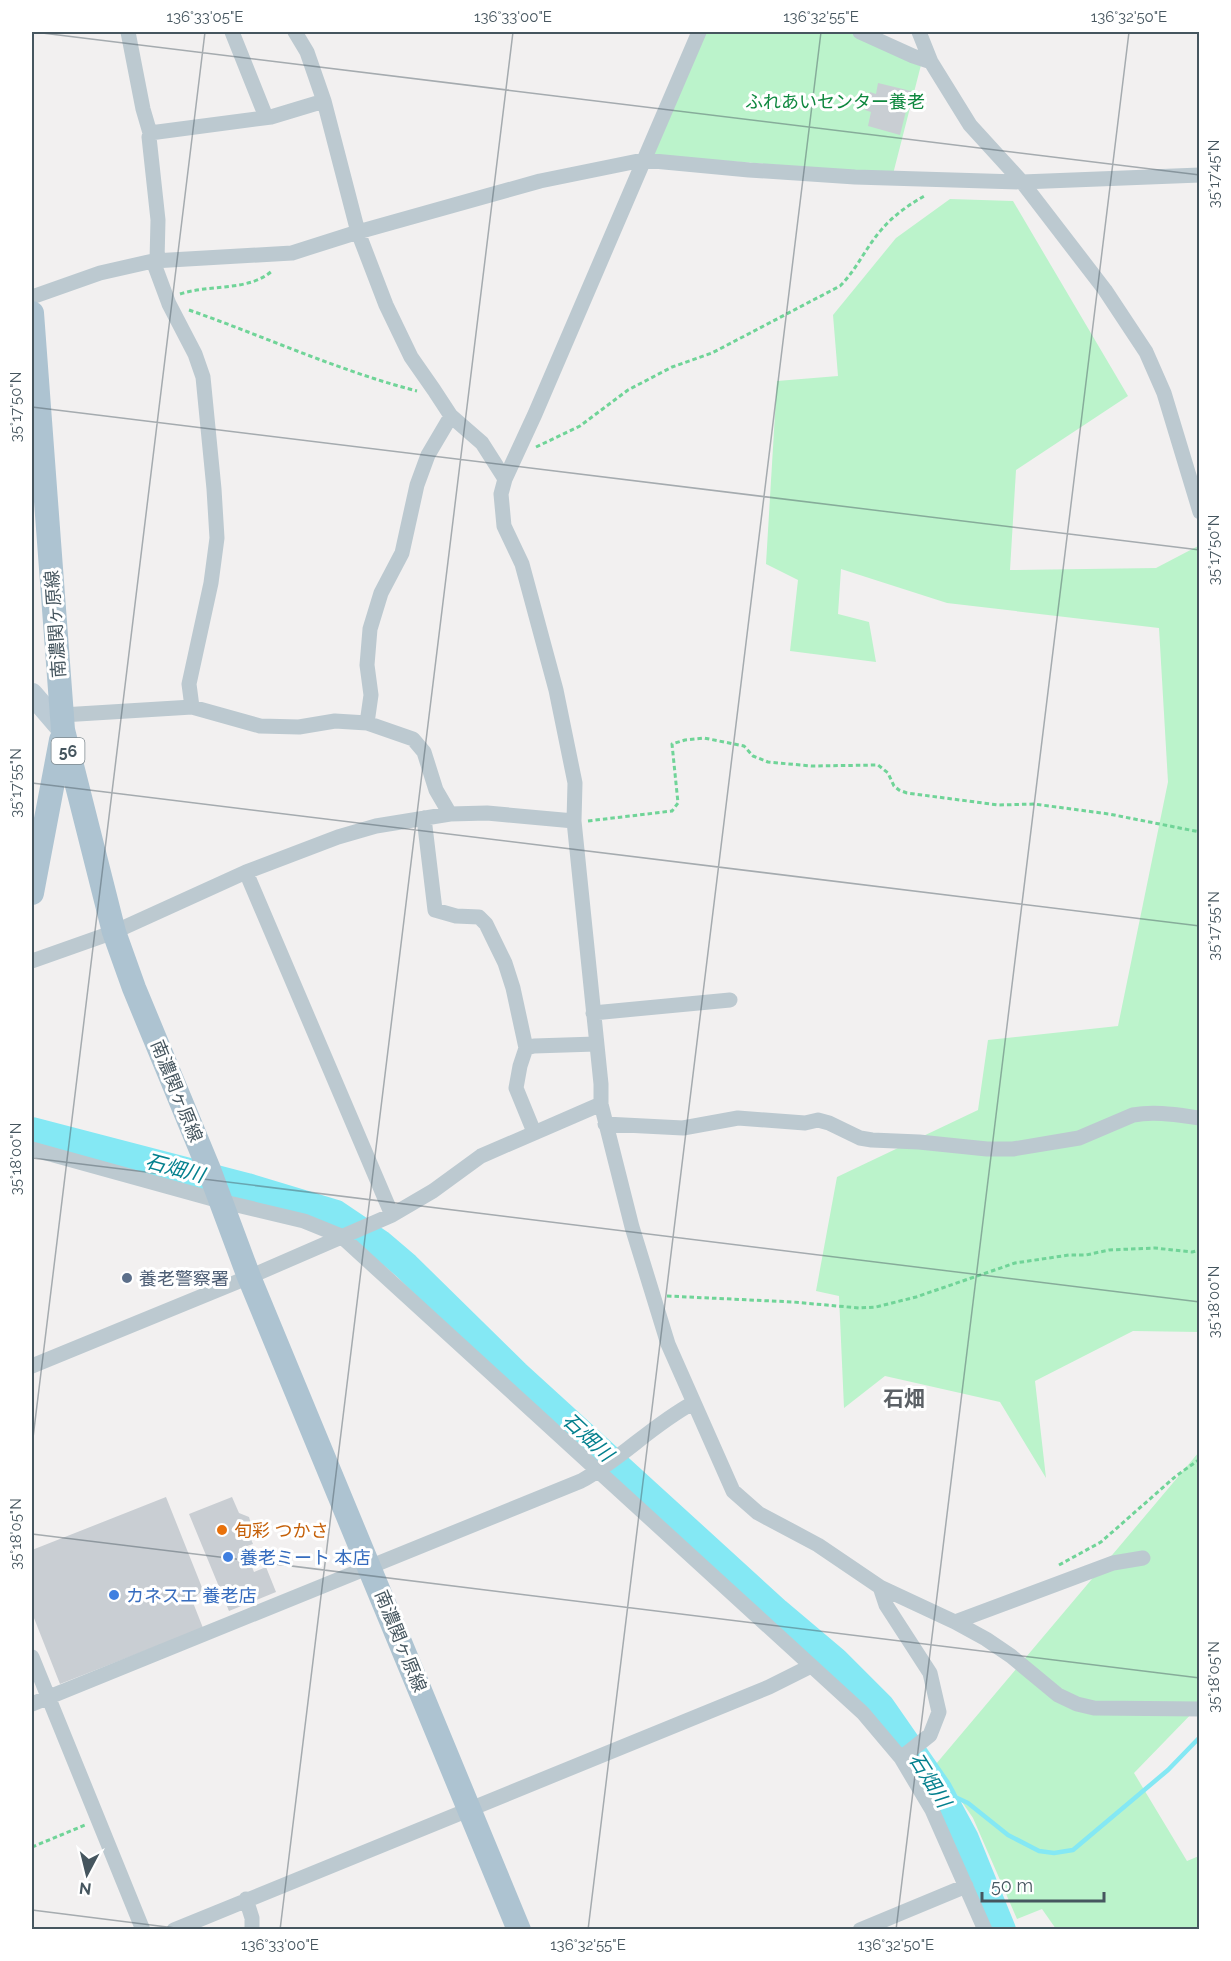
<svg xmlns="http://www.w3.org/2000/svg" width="1231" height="1961" font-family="Raleway,'Noto Sans JP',sans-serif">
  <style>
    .green { fill: #bbf3cb }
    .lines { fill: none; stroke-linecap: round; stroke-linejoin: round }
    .stream { stroke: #84e8f4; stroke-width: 4.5 }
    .river { stroke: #84e8f4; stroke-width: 28 }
    .building { fill: #c9ced3 }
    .path { stroke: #70d498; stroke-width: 3; stroke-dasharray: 4.5 3; stroke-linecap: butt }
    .street { stroke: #bcc9d0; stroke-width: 15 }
    .secondary { stroke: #bccbd5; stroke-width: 22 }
    .primary { stroke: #adc3d1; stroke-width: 24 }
    .ticks { fill: none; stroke: #46565f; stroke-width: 1.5; stroke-opacity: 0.45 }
    .service-dot { fill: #5c6f8a; stroke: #fff; stroke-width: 2 }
    .food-dot { fill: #e8710a; stroke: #fff; stroke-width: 2 }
    .shop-dot { fill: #3f7fe0; stroke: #fff; stroke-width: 2 }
    .labels { text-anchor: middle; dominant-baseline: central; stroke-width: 6; stroke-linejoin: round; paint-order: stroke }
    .shield { fill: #fff; stroke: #7e898f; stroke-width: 1.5 }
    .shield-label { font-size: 16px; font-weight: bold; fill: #46565f }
    .park-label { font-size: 18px; fill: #0f883f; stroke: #fff }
    .street-label { font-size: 18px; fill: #46565f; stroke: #fff }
    .service-label { font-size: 18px; fill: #4e5e75; stroke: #fff; text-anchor: start }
    .food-label { font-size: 18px; fill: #c56008; stroke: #fff; text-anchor: start }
    .shop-label { font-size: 18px; fill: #366cbe; stroke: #fff; text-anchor: start }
    .water-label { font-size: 20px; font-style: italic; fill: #04808e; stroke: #fff }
    .quarter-label { font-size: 21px; font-weight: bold; fill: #5c6166; stroke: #fff }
    .neatline { fill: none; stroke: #46565f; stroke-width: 2 }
    .ticks-label { font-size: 15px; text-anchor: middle; fill: #46565f }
  </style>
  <rect width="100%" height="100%" fill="#f2f0f0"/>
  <path class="green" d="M 706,32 L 848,32 L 921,65 L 893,174 L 651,155 Z
    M 950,199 L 1013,201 L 1128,396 L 1016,470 L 1010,570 L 1156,568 L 1200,545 L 1199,1332 L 1133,1331 L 1035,1381 L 1046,1478 L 1000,1402 L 885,1376 L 844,1408 L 839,1296 L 816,1291 L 837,1177 L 978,1110 L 988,1040 L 1118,1026 L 1168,782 L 1159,628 L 947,603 L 841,569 L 838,614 L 869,622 L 876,662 L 790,651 L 798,580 L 766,564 L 777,381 L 838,376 L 833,315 L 896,238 Z
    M 1199,1452 L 1199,1706 L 1134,1773 L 1187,1861 L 1199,1856 L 1199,1929 L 1056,1929 L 1042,1909 L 1017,1919 L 973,1818 L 936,1764 Z"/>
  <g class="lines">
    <path class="stream" d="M 938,1789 L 968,1803 L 1008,1835 L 1039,1851 L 1054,1853 L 1073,1850 L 1168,1770 L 1200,1737"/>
    <path class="river" d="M 32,1131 L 247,1187 L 336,1214 L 379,1243 L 406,1266 L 516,1374 L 777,1612 L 835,1661 L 881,1707 L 938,1789 L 965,1839 L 1002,1930"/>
  </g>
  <path class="building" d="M 878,83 L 911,91 L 900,135 L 868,126 L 871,112 L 865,110 L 870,92 L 876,94 Z
    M 166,1497 L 203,1590 L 192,1600 L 203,1628 L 60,1684 L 32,1613 L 32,1550 Z
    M 232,1497 L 239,1513 L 249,1517 L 251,1524 L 247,1530 L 253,1544 L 244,1547 L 254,1572 L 266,1567 L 276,1592 L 229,1611 L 189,1514 Z"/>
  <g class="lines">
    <path class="path" d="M 180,294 C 209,284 250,292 273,270
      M 189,310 C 266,337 339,371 417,391
      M 536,447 L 580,426 L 628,390 L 672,367 L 712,353 L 840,286 C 857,269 866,247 882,229 C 894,215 910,204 926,195
      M 588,821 L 672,811 L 678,803 L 672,744 L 685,740 L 704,738 L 744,746 L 753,756 L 768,762 L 811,766 L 878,765 L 888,773 L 894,786 L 899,790 L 907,793 L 998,805 L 1034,804 L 1109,814 L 1200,832
      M 667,1296 L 793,1302 L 859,1308 L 876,1307 L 916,1297 L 1015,1263 L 1069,1255 L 1086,1255 L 1109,1250 L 1155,1248 L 1192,1252 L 1200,1250
      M 1059,1565 L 1101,1542 L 1176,1476 L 1200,1459
      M 32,1847 L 85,1825"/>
    <path class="street" d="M 128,32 L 143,109 L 150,133 L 271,117 L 324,101
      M 232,32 L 266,117
      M 295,32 L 307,52 L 324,101 L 358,232 L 386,305 L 411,357 L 434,390 L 451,416 L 482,443 L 505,479
      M 699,32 L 535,414 L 505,479 L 501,494 L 504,526 L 522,564 L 556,690 L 575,783 L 574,821 L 601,1084 L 601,1104 L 632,1227 L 668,1344 L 733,1491 L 758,1513 L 818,1545 L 880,1587 L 955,1622 L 986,1639 L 1011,1656 L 1058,1695 L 1077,1704 L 1094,1708 L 1200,1709
      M 860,32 L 913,56 L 931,62
      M 919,32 L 931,62 L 970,125 L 1022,182 L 1105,290 L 1146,352 L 1164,393 L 1200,512
      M 150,133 L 149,137 L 158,220 L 157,261
      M 153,261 L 169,304 L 195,354 L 203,377 L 214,489 L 217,538 L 211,583 L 189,684 L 192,707
      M 32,297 L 100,273 L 153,261 L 292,253 L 358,232 L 540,181 L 643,160 L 749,170 L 855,177 L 1022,182 L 1200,175
      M 62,715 L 192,707 L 260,726 L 299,727 L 335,721 L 367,723 L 413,739 L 424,752 L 436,790 L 450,814
      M 367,723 L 371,695 L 367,665 L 370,629 L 381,593 L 402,553 L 417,485 L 428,455 L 451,416
      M 424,818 L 435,910 L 456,916 L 479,917 L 486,924 L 505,963 L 513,988 L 526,1048 L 520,1066 L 516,1088 L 534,1132
      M 246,872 L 392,1215
      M 32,961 L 114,932 L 246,872 L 338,837 L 376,826 L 450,814 L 487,813 L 574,821
      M 593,1013 L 730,1000
      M 526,1048 L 534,1046 L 596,1044
      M 605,1124 L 683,1128 L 738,1118 L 805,1123 L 818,1120 L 829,1123 L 860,1138 L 872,1140 L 919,1142 L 987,1149 L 1013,1149 L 1079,1138 L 1133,1115 C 1155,1111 1177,1115 1200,1118
      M 32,1149 L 220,1201 L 304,1221 L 341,1236 L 863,1713 L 901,1758 L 932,1810 L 985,1930
      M 32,1366 L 249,1277 L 392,1215 L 433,1191 L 481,1156 L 601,1104
      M 880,1587 L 886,1605 L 930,1673 L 939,1712 L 930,1735 L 901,1758
      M 955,1622 L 1113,1563 L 1143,1558
      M 32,1657 L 143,1930
      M 32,1704 L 581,1481 C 620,1460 652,1425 693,1403
      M 246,1899 L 252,1918 L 252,1930
      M 174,1930 L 769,1687 L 811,1666
      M 860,1930 L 966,1886"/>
    <path class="secondary" d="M 32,694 L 63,730"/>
    <path class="primary" d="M 32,313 L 63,730 L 114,932 L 134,988 L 208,1167 L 249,1277 L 519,1930
      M 32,893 L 61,740"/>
  </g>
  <path class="ticks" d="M 34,32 L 1200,175M 32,407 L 1200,550M 32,783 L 1200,926M 32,1158 L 1200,1302M 32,1446 L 205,32M 32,1534 L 1200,1678M 32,1910 L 191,1930M 280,1930 L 513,32M 588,1930 L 821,32M 896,1930 L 1129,32"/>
  <circle class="service-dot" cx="127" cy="1278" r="6"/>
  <circle class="food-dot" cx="222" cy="1530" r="6"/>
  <g class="shop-dot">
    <circle cx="228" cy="1557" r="6"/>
    <circle cx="114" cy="1595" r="6"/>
  </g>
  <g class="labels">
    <rect class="shield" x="51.5" y="738" width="33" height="26" rx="4.5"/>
    <g class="shield-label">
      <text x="68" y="751">56</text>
    </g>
    <g class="park-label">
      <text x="835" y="101">ふれあいセンター養老</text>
    </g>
    <g class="street-label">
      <text transform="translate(55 624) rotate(-94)">南濃関ヶ原線</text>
      <text transform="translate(177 1091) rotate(68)">南濃関ヶ原線</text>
      <text transform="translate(401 1641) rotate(68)">南濃関ヶ原線</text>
    </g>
    <g class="service-label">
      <text x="139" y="1278">養老警察署</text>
    </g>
    <g class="food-label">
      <text x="234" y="1530">旬彩 つかさ</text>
    </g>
    <g class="shop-label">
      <text x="240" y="1557">養老ミート 本店</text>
      <text x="126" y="1595">カネスエ 養老店</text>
    </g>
    <g class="water-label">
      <text transform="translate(175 1168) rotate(15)">石畑川</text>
      <text transform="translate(588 1437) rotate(43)">石畑川</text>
      <text transform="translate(930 1780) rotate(58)">石畑川</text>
    </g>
    <g class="quarter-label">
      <text x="904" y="1398">石畑</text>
    </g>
  </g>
  <rect width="1231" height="1961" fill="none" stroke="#ffffff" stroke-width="66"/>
  <g transform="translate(87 1874) rotate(187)" stroke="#ffffff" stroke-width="4.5" paint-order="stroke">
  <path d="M0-4.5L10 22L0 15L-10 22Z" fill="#46565f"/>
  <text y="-9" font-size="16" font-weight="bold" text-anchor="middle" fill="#46565f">N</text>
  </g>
  <path d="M982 1892v9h122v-9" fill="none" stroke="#46565f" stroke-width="3"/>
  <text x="991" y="1892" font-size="18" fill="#46565f" stroke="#ffffff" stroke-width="4.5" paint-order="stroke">50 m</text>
  <rect x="33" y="33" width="1165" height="1895" class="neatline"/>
  <g class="ticks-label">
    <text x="205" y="22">136°33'05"E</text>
    <text x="513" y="22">136°33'00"E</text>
    <text x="821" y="22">136°32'55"E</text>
    <text x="1129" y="22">136°32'50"E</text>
    <text transform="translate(1214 174) rotate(-90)" y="5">35°17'45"N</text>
    <text transform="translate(16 407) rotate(-90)" y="5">35°17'50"N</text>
    <text transform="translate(1214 550) rotate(-90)" y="5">35°17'50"N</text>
    <text transform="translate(16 783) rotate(-90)" y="5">35°17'55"N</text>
    <text transform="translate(1214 926) rotate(-90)" y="5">35°17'55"N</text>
    <text transform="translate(16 1159) rotate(-90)" y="5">35°18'00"N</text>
    <text transform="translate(1214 1302) rotate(-90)" y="5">35°18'00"N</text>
    <text transform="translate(16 1534) rotate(-90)" y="5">35°18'05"N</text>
    <text transform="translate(1214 1677) rotate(-90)" y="5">35°18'05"N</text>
    <text x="280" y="1950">136°33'00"E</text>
    <text x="588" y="1950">136°32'55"E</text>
    <text x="896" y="1950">136°32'50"E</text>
  </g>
</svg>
